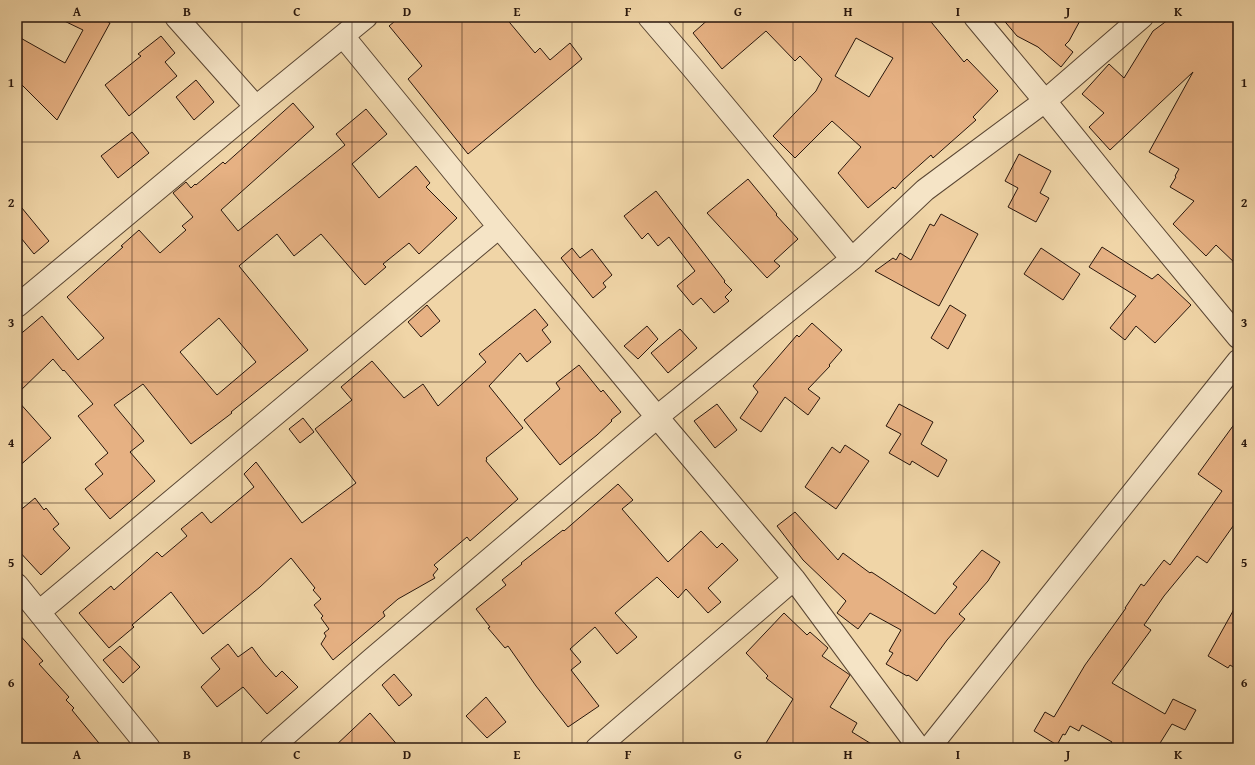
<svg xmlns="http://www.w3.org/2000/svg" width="1255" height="765" font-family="'Gentium Book Plus',serif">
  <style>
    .building { fill: #e6b183; stroke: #28160c; fill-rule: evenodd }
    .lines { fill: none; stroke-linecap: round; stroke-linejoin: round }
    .minor-casing { stroke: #5a4633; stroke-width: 24 }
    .tertiary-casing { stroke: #5a4633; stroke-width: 24 }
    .minor { stroke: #f5e4c6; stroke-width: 22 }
    .tertiary { stroke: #f5e4c6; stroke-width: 22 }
    .grid { fill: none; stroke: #28160c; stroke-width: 1; stroke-opacity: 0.55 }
    .neatline { fill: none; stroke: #28160c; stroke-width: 1.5 }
    .grid-label { font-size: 13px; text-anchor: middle; font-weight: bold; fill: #28160c }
  </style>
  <rect width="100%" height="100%" fill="#f0d5a7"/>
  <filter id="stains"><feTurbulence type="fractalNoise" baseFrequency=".005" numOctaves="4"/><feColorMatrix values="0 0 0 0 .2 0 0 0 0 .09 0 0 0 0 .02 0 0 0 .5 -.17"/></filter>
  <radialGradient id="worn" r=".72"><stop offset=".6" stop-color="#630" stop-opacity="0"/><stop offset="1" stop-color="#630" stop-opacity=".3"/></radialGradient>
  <path class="building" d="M 56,17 L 99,17 L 110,23 L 57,120 L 17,80 L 17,36 L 65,63 L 83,30 Z
    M 400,17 L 505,17 L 535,53 L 540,48 L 550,60 L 570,43 L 582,59 L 468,154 L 408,79 L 422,66 L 390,27 L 389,26 Z
    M 711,17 L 927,17 L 964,62 L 967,59 L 998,91 L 973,117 L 976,120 L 933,158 L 931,155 L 903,180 L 895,189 L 893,187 L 868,208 L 838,173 L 861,147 L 832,121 L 795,158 L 773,136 L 816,91 L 822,79 L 800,56 L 795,61 L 766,31 L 722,69 L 693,33 ZM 856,38 L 893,58 L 869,97 L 835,76 Z
    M 1001,17 L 1082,17 L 1069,41 L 1065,45 L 1073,52 L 1061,67 L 1038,47 L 1017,36 Z
    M 1172,17 L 1238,17 L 1238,266 L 1216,245 L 1206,256 L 1173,224 L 1194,201 L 1170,187 L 1176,177 L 1175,176 L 1179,169 L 1149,152 L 1193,72 L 1110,150 L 1089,127 L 1104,113 L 1082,94 L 1109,64 L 1124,78 L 1153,31 Z
    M 161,36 L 175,53 L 165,62 L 177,76 L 129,116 L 105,85 L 141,56 L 138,54 Z
    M 196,80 L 214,102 L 194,120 L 176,97 Z
    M 293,103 L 314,127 L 221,210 L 238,231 L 345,145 L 336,134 L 366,109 L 387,134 L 352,164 L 379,198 L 416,166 L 430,183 L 426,187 L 457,218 L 419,254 L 409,243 L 383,264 L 386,267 L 365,285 L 321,234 L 294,256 L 277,234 L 239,266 L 308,350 L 231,412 L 232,413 L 191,444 L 143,384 L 114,405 L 144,441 L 130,452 L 155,481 L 110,519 L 85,489 L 103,474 L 95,464 L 108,453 L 78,416 L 93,404 L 64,370 L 63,371 L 53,359 L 17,394 L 17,337 L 42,316 L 78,360 L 104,338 L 67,297 L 123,247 L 121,246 L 139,230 L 160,253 L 186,230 L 182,226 L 193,217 L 173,193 L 186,182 L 191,188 L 195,184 L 196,185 L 223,162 L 225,164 ZM 219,318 L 256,362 L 217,395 L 180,352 Z
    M 132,132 L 149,153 L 118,178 L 101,156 Z
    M 1019,154 L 1051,171 L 1040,193 L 1049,198 L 1036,222 L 1008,207 L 1018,188 L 1005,181 Z
    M 748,179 L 777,214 L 776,215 L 798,239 L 774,261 L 780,266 L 767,278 L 707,213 Z
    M 656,191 L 725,281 L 724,282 L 732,290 L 725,297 L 729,301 L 714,313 L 701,298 L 693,305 L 677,286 L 695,271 L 669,237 L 658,246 L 648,233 L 642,239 L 624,216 Z
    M 17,202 L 49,241 L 34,254 L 17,233 Z
    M 941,214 L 978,234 L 939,306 L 875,271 L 893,258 L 896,260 L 900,253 L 911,260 L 930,224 L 934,226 Z
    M 1102,247 L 1152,279 L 1158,274 L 1191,305 L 1155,343 L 1136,326 L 1125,340 L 1110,328 L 1136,296 L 1089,267 Z
    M 572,248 L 580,258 L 592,249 L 612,275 L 603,283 L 606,287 L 593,298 L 561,258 Z
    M 1041,248 L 1080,274 L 1063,300 L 1024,274 Z
    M 427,305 L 440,321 L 421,337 L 408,322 Z
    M 950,305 L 966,315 L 948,349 L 931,338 Z
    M 535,309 L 548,325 L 542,330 L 551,342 L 527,362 L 520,353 L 489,386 L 523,428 L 486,458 L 487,459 L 486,461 L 518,499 L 470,541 L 467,537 L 434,565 L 438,569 L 433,575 L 435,578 L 398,599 L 383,612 L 385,616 L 333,660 L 321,644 L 326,636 L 324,633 L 329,629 L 321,618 L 323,616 L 314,605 L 321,599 L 313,590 L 315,588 L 291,558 L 260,587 L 203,634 L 171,592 L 132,625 L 134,627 L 109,648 L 79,613 L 111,586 L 114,590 L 157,552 L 162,557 L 187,536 L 181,529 L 202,512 L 211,523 L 254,487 L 244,474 L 256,462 L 302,523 L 356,483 L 315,429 L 352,400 L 341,387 L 372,361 L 404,398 L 423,384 L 438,406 L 486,362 L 479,354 Z
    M 812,323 L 842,350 L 829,365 L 830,366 L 808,389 L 820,398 L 808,415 L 785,397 L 761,432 L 740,418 L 758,392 L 753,386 L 797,335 L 799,337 Z
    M 647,326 L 658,339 L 638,359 L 624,346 Z
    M 680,329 L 697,348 L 668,373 L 651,353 Z
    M 579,365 L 601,392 L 603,390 L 621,412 L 611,420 L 612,421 L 597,435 L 560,465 L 524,420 L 560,389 L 556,383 Z
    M 17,400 L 51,438 L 17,468 Z
    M 717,404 L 737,430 L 715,448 L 694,421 Z
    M 899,404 L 933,422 L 921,444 L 947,460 L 938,477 L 912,461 L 910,465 L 889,453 L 901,434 L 886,426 Z
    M 303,418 L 314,432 L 300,443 L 289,429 Z
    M 1238,419 L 1238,519 L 1207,563 L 1197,556 L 1164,596 L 1144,625 L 1151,630 L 1112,683 L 1165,714 L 1173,699 L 1196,710 L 1185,730 L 1172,724 L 1157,748 L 1108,748 L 1112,742 L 1082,725 L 1079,731 L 1070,726 L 1065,735 L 1063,734 L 1057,745 L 1034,731 L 1045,712 L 1054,717 L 1085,665 L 1126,608 L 1125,608 L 1141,584 L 1144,586 L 1164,560 L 1170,565 L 1222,491 L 1198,474 Z
    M 845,445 L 869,461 L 836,509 L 805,487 L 832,447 L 840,453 Z
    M 618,484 L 633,500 L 622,509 L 668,562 L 701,531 L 717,548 L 722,543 L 738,560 L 708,588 L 721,602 L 708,613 L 686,589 L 678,598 L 657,577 L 615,613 L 637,637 L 617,654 L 595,627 L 570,649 L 581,662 L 571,670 L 599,706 L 568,727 L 536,686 L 508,646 L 505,648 L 488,628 L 490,627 L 476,609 L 506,585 L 502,580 L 522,564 L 521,563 L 563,530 L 564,531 Z
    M 35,498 L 44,510 L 46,508 L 59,524 L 53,529 L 70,548 L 41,575 L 17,549 L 17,513 Z
    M 795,512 L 838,560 L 843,553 L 870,573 L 871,572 L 873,573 L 935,614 L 957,587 L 953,584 L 982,550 L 1000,562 L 988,581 L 959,614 L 965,619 L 947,640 L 917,681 L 908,675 L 907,676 L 886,664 L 893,653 L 889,651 L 901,630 L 870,613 L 858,629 L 837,613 L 846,601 L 803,560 L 777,526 Z
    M 1238,602 L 1238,670 L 1230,665 L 1228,668 L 1208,656 Z
    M 784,613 L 807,635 L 810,632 L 828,648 L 822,656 L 850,675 L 830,707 L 857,723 L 852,732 L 878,748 L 763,748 L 793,699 L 766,678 L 768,676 L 746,653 Z
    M 17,632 L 43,661 L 39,664 L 69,697 L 66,700 L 74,708 L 72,710 L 103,748 L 17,748 Z
    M 228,644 L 238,657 L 252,647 L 263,662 L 276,677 L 282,671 L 298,687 L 267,714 L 243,687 L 217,707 L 201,687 L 220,669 L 211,658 Z
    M 120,646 L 140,667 L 123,683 L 103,660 Z
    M 394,674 L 412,695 L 399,706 L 382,685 Z
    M 486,697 L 506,722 L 487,738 L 466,716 Z
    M 370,713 L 400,748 L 333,748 Z"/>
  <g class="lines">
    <g class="minor-casing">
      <path id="minor" d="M 176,17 L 256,107
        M 649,17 L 691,66 L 852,259
        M 975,17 L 1045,101 L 1138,216 L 1238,337
        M 343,36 L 499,227 L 657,417 L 794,579 L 919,748
        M 17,306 L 256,107 L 366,17
        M 17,585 L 149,748
        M 39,612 L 499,227
        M 271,748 L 371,660 L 657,417 L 852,259 L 925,190 L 1045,101 L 1142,17
        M 597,748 L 794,579"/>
    </g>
    <g class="tertiary-casing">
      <path id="tertiary" d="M 929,748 L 1238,361"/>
    </g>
    <use href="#minor" class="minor"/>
    <use href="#tertiary" class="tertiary"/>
  </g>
  <path class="grid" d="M 132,17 L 132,748M 242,17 L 242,748M 352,17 L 352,748M 462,17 L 462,748M 572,17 L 572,748M 683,17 L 683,748M 793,17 L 793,748M 903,17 L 903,748M 1013,17 L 1013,748M 1123,17 L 1123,748M 17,142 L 1238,142M 17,262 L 1238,262M 17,382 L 1238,382M 17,503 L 1238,503M 17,623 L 1238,623"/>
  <rect width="1255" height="765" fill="none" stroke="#f0d5a7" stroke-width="44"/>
  <rect x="22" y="22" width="1211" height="721" class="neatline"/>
  <g class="grid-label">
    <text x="77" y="16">A</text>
    <text x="187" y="16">B</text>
    <text x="297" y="16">C</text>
    <text x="407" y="16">D</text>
    <text x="517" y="16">E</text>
    <text x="628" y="16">F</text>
    <text x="738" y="16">G</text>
    <text x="848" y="16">H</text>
    <text x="958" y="16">I</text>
    <text x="1068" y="16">J</text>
    <text x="1178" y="16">K</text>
    <text x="11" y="87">1</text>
    <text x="1244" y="87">1</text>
    <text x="11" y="207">2</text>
    <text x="1244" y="207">2</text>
    <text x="11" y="327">3</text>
    <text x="1244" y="327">3</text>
    <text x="11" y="447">4</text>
    <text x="1244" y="447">4</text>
    <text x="11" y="567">5</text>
    <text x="1244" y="567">5</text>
    <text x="11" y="687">6</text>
    <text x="1244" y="687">6</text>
    <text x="77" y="759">A</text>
    <text x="187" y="759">B</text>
    <text x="297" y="759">C</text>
    <text x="407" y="759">D</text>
    <text x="517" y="759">E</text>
    <text x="628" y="759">F</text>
    <text x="738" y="759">G</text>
    <text x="848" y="759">H</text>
    <text x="958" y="759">I</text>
    <text x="1068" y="759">J</text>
    <text x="1178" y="759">K</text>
  </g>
  <rect width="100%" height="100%" filter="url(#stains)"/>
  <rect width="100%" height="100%" fill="url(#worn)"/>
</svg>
